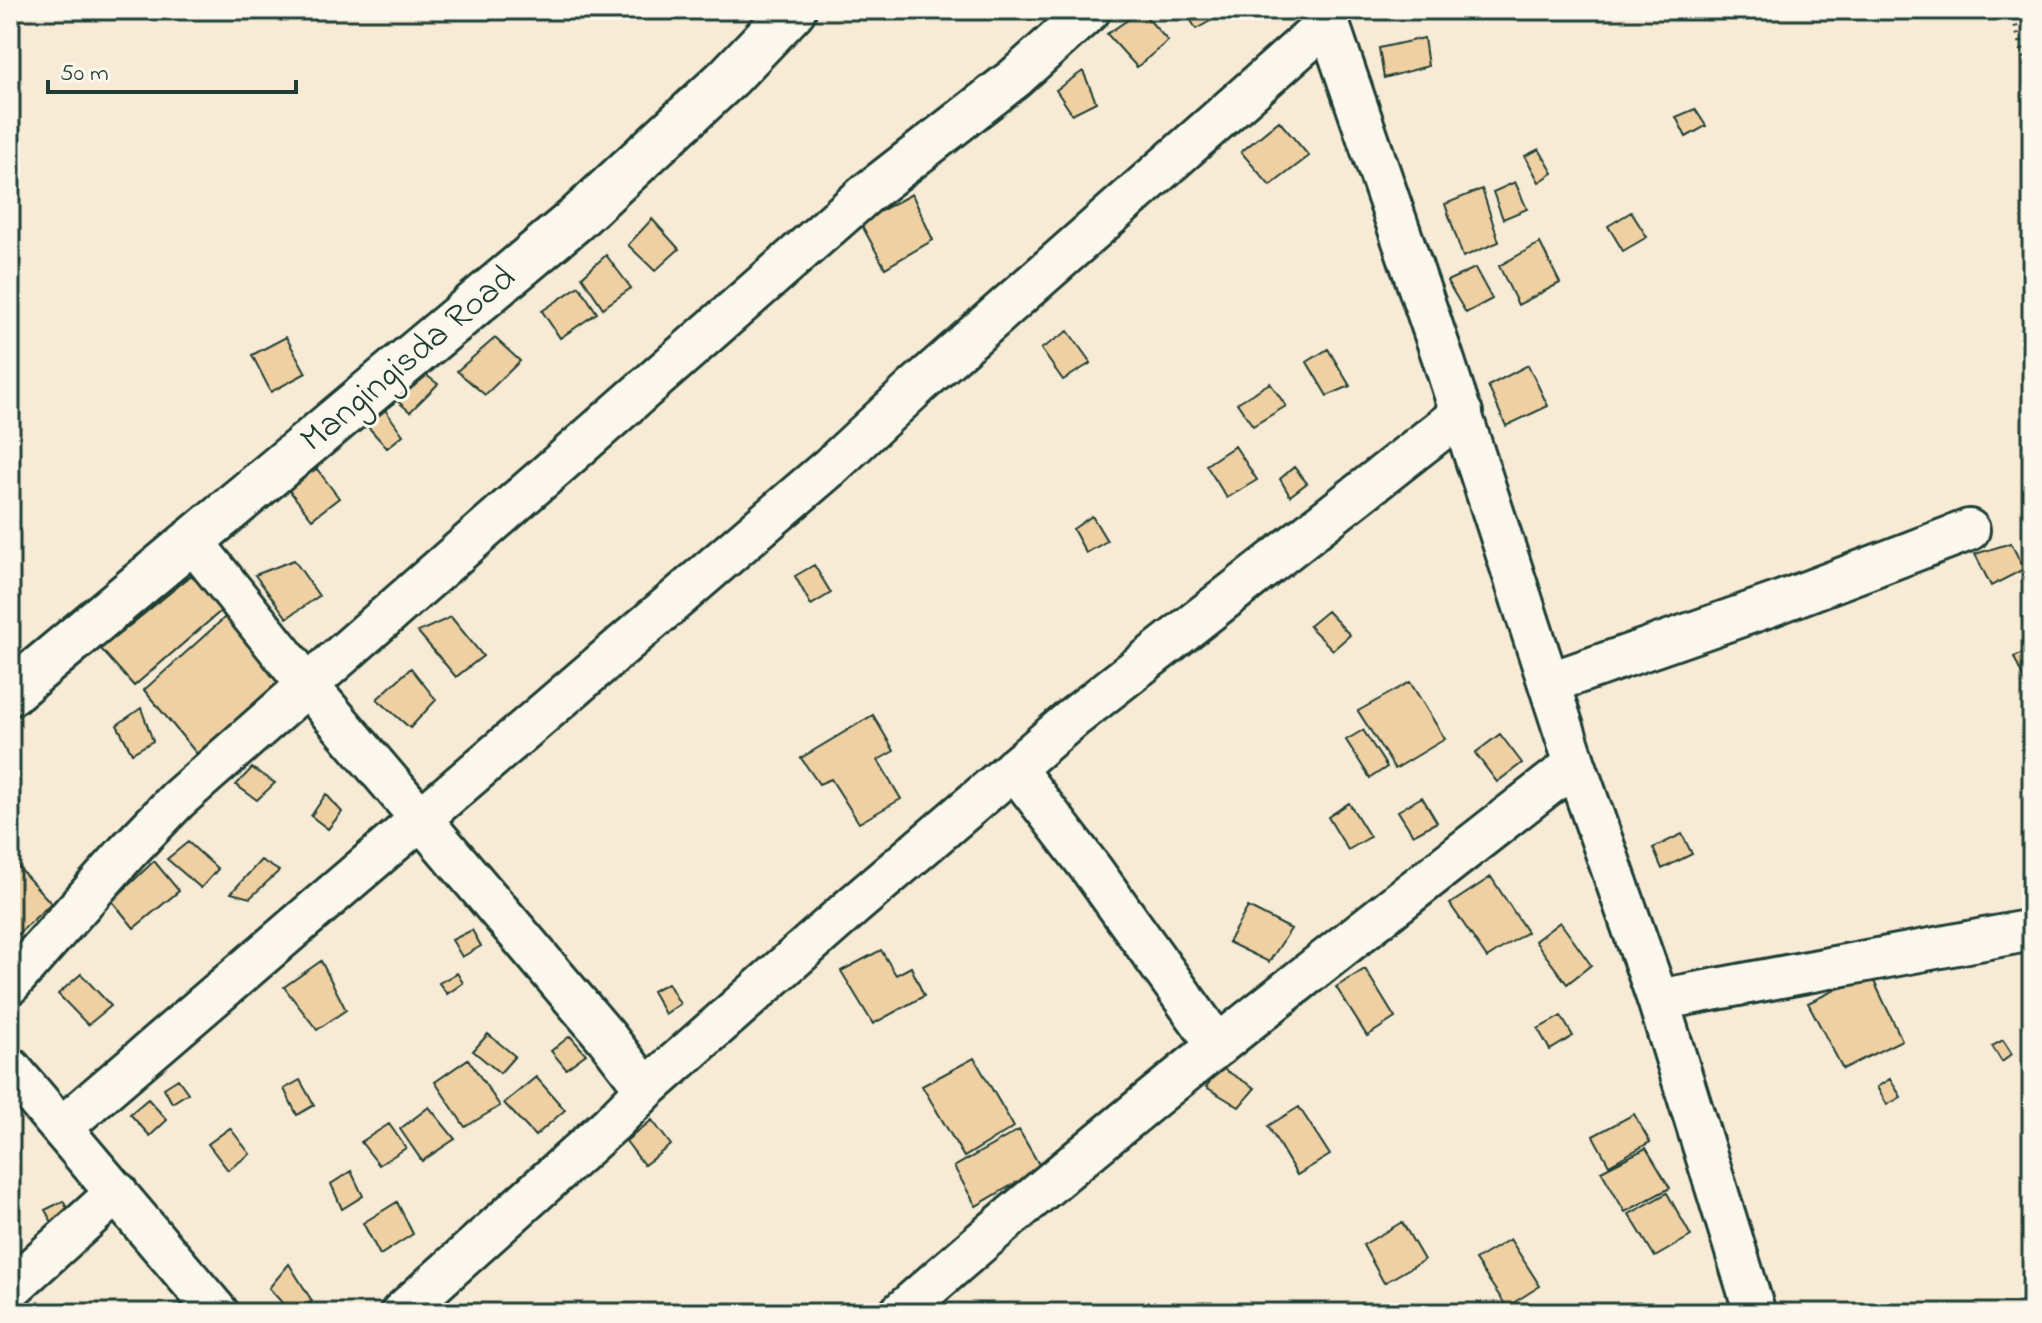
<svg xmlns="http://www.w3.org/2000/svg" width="2042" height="1323" font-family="'Indie Flower',sans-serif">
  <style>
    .building { fill: #efd0a2; stroke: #1f3d34; stroke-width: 2 }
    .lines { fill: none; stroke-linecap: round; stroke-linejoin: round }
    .street-casing { stroke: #1f3d34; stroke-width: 46 }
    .secondary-casing { stroke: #1f3d34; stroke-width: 50 }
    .path { stroke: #1f3d34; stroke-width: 5; stroke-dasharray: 2 6; stroke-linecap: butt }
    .street { stroke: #fbf7ec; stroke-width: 40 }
    .secondary { stroke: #fbf7ec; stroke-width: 44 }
    .labels { text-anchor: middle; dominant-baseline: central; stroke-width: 6; stroke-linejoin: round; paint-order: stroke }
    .street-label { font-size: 36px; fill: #1f3d34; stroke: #fbf7ec }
  </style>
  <rect width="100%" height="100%" fill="#f7ebd6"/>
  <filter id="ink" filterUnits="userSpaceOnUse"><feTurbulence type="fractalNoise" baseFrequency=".0125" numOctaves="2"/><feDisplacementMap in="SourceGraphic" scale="16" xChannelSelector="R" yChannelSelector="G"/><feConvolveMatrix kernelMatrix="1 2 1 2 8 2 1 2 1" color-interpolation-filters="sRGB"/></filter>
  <g filter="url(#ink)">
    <path class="building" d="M 1185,10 L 1230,10 L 1196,29 Z
      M 1141,11 L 1168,41 L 1137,67 L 1107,34 Z
      M 1424,38 L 1428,66 L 1384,78 L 1379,48 Z
      M 1083,71 L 1096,102 L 1072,114 L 1056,90 Z
      M 1695,109 L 1706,126 L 1686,137 L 1676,117 Z
      M 1279,121 L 1309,156 L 1270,186 L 1241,152 Z
      M 1539,149 L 1553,173 L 1539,182 L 1525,156 Z
      M 1515,182 L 1527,209 L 1503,219 L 1493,192 Z
      M 1482,189 L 1499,242 L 1463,257 L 1445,204 Z
      M 912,194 L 933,240 L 885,268 L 860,222 Z
      M 1631,212 L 1647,237 L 1623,251 L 1608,226 Z
      M 652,219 L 679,249 L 655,271 L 628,245 Z
      M 1540,243 L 1560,283 L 1518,305 L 1499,266 Z
      M 606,255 L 631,288 L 603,308 L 582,277 Z
      M 1475,268 L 1492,299 L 1466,313 L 1447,281 Z
      M 579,286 L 597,313 L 560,338 L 542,311 Z
      M 1068,331 L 1091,363 L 1063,380 L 1041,349 Z
      M 286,337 L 306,373 L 271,392 L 252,355 Z
      M 495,338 L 520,361 L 485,395 L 457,371 Z
      M 1328,349 L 1350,386 L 1327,396 L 1307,362 Z
      M 1528,365 L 1548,406 L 1506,426 L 1488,386 Z
      M 422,372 L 438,384 L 410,412 L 394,398 Z
      M 1270,383 L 1286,406 L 1253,426 L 1237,403 Z
      M 383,407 L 403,435 L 387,448 L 361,419 Z
      M 1235,446 L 1257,480 L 1227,498 L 1206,465 Z
      M 1294,467 L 1307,483 L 1290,496 L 1280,479 Z
      M 317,469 L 339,498 L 312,519 L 285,485 Z
      M 1092,516 L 1107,541 L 1086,553 L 1073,529 Z
      M 2011,543 L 2024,569 L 1991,586 L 1975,554 Z
      M 294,560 L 319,596 L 287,618 L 255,575 Z
      M 814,565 L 831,593 L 811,605 L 795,576 Z
      M 193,574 L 222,610 L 134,686 L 101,649 Z
      M 232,611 L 290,686 L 202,760 L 144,690 Z
      M 1327,611 L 1350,635 L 1333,650 L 1309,626 Z
      M 451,617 L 483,656 L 456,677 L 418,632 Z
      M 2032,649 L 2032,698 L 2014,657 Z
      M 411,668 L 436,700 L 410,728 L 377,699 Z
      M 1410,682 L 1445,739 L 1395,769 L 1358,711 Z
      M 141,708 L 153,741 L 132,753 L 117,725 Z
      M 873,715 L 894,751 L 878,760 L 901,799 L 859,823 L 831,779 L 819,784 L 801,758 Z
      M 1363,730 L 1387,767 L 1370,778 L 1346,740 Z
      M 1500,734 L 1522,763 L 1497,782 L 1475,753 Z
      M 252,768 L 275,783 L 257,800 L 236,785 Z
      M 326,794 L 342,812 L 328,829 L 311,816 Z
      M 1422,797 L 1437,822 L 1413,835 L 1398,811 Z
      M 1349,803 L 1370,837 L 1348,850 L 1328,817 Z
      M 1682,834 L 1692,854 L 1662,869 L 1653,848 Z
      M 188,842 L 218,869 L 201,888 L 167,859 Z
      M 10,858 L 51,903 L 10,942 Z
      M 261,860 L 279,871 L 250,898 L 231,893 Z
      M 154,861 L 179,891 L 134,928 L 112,901 Z
      M 1491,877 L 1527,932 L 1487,958 L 1450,904 Z
      M 1248,907 L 1291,929 L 1269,962 L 1228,942 Z
      M 1560,922 L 1591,965 L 1567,984 L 1535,941 Z
      M 472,930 L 481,946 L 462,957 L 452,940 Z
      M 881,950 L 896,975 L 911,967 L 924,996 L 873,1024 L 841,971 Z
      M 321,961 L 346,1010 L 317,1030 L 284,987 Z
      M 1365,969 L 1395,1018 L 1367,1036 L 1336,987 Z
      M 457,973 L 463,983 L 447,994 L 439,983 Z
      M 1870,973 L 1902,1040 L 1843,1069 L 1808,1003 Z
      M 81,974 L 111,1006 L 88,1025 L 58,994 Z
      M 668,983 L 680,1004 L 665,1014 L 652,991 Z
      M 1561,1016 L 1573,1036 L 1550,1050 L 1538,1029 Z
      M 488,1034 L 515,1056 L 500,1073 L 473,1051 Z
      M 570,1036 L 586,1054 L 566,1069 L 551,1051 Z
      M 2003,1040 L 2012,1054 L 2002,1062 L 1992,1046 Z
      M 974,1058 L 1014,1127 L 964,1157 L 922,1086 Z
      M 468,1059 L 500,1106 L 465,1127 L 435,1082 Z
      M 1220,1067 L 1255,1088 L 1239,1107 L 1206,1087 Z
      M 536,1077 L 565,1110 L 535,1136 L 504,1103 Z
      M 178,1079 L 188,1093 L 172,1103 L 164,1088 Z
      M 1890,1079 L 1901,1097 L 1887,1105 L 1877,1087 Z
      M 300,1080 L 314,1105 L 297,1115 L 284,1089 Z
      M 148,1099 L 167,1120 L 150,1136 L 130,1114 Z
      M 429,1107 L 455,1139 L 422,1161 L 400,1129 Z
      M 1299,1107 L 1330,1155 L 1297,1175 L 1268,1126 Z
      M 1634,1114 L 1650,1142 L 1609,1165 L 1593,1136 Z
      M 652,1120 L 671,1145 L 644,1165 L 626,1141 Z
      M 389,1124 L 406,1148 L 379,1165 L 361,1142 Z
      M 230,1128 L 250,1154 L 228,1170 L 208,1144 Z
      M 1019,1130 L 1041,1168 L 976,1206 L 954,1167 Z
      M 1646,1148 L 1670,1188 L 1625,1212 L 1601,1171 Z
      M 351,1171 L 363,1196 L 342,1209 L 331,1184 Z
      M 1667,1193 L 1691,1236 L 1655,1257 L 1629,1214 Z
      M 63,1201 L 73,1218 L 56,1229 L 45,1210 Z
      M 397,1202 L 413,1234 L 380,1255 L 363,1223 Z
      M 1402,1222 L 1424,1260 L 1384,1283 L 1363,1245 Z
      M 1510,1239 L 1540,1286 L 1507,1307 L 1475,1260 Z
      M 289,1264 L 312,1301 L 301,1313 L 291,1313 L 269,1288 Z"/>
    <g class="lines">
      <g class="street-casing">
        <path id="street" d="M 1324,10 L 1442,355 L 1575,764 L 1658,1000 L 1755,1313
          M 193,542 L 308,686 L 607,1038 L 646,1089 L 611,1124 L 401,1313
          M 1549,683 L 1772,605 L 1969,530
          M 1014,768 L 1092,870 L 1218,1046
          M 10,984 L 128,851 L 177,800 L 866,194 L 1015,78 L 1090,10
          M 1658,1000 L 2032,930
          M 10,1068 L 218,1313
          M 646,1089 L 853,906 L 1073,718 L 1462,413
          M 61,1128 L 830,467 L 918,385 L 1329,22
          M 10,1289 L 117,1192
          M 900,1313 C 1117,1120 1347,943 1575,764"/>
      </g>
      <g class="secondary-casing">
        <path id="secondary" d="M 10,693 L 575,220 L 729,77 L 793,10"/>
      </g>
      <path class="path" d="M 2012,10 L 2032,90"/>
      <use href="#street" class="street"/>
      <use href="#secondary" class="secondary"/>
    </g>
  </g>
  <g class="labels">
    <g class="street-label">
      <text transform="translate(409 360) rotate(-40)">Mangingisda Road</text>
    </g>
  </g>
  <rect width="2042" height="1323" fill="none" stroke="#fbf7ec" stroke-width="40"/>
  <rect x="20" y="20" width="2002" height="1283" fill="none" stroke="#1f3d34" stroke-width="3" filter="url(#ink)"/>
  <path d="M48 80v12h248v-12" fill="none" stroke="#1f3d34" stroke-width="4"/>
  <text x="60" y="80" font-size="24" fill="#1f3d34" stroke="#fbf7ec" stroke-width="6" paint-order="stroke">50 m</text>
</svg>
